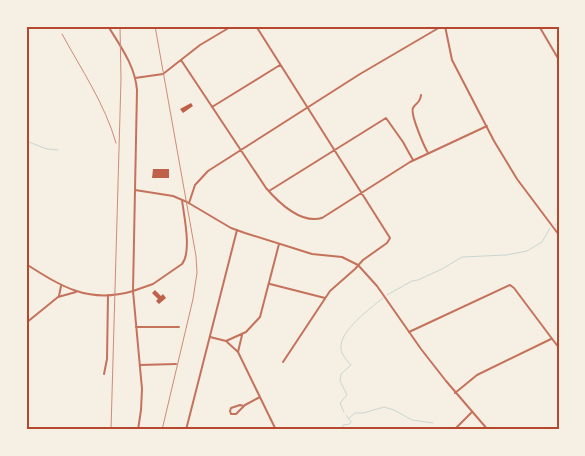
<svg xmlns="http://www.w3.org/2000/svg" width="585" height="456" font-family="'IBM Plex Sans',sans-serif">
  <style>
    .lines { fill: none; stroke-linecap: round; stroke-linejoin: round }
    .stream { stroke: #c9d6d2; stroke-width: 1 }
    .building { fill: #bf614a }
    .minor { stroke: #c5725c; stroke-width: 2 }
    .tertiary { stroke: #c5725c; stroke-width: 2 }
    .rail { stroke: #cf8b77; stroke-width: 1 }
    .neatline { fill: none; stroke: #b5482f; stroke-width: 2 }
  </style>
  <rect width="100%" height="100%" fill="#f6efe4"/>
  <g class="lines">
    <path class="stream" d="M 26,141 L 47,149 L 58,150
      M 555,225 L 559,222
      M 387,295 L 412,281 L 418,280 L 442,269 L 462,257 L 506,255 L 527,251 L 542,242 L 550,228
      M 344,412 L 340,403 L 347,395 L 340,381 L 341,374 L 351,365 C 347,360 341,355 341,348 C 339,331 371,308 383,298
      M 349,418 L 355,413 L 363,413 L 384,407 L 394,410 L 412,420 L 433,423
      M 343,430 L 343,425 L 350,424 L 351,422 L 346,415"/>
  </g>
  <path class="building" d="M 191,103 L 193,106 L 183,113 L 180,109 Z
    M 153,169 L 169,169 L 169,178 L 152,178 Z
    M 155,290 L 161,296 L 163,294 L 166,298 L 159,304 L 156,301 L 158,299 L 152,293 Z"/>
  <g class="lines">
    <path class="minor" d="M 256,26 L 390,238 L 387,243 L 363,260 L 355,269 L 330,291 L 283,362
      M 445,26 L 452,60 L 494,141 L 517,179 L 559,235
      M 539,26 L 559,60
      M 181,60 L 266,188 C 279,203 301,224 322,218 L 410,162 L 487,126
      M 135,78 L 163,74 L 200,45 L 232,26
      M 421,95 C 420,104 416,102 413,108 C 410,114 424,146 428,153
      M 212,107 L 280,65
      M 269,191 L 386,118 L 403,142 L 413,160
      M 189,203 L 195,185 L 208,171 L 360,74 L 442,26
      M 270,284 L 325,298
      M 133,291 L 153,284 L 182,264 C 192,252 184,216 182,200
      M 136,327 L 179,327
      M 409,332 L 510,285 L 514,288 L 559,348
      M 242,335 L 238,352 L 276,430
      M 210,337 L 226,341 L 238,352
      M 226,341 L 246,332 L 260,317 L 279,244
      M 140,365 L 176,364
      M 104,374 L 107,359 L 108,295
      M 455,393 L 477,375 L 551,339
      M 240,405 L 244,406 L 236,414 L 231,414 L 230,411 L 231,408 Z
      M 245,405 L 260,397
      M 186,430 L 237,230
      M 454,430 L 472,412
      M 557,430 L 559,427"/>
    <path class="tertiary" d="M 108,26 C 121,47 135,66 137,90 L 133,291 L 142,389 L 141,410 L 138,430
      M 135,190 L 173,196 L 187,202 L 231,228 L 245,233 L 312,254 L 342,257 L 358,265 L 377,286 L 421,349 L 446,381 L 488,430
      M 26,264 C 62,287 89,304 133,291
      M 59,296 L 61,286
      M 26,323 L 58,297 L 76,292"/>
    <path class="rail" d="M 155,26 L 196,256 L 197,273 L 193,299 L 162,430
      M 62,34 C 81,69 105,104 116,143
      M 111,430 L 121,79 L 120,26"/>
  </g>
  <rect width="585" height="456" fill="none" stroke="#f6efe4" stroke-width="55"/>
  <rect x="28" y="28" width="530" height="400" class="neatline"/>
</svg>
